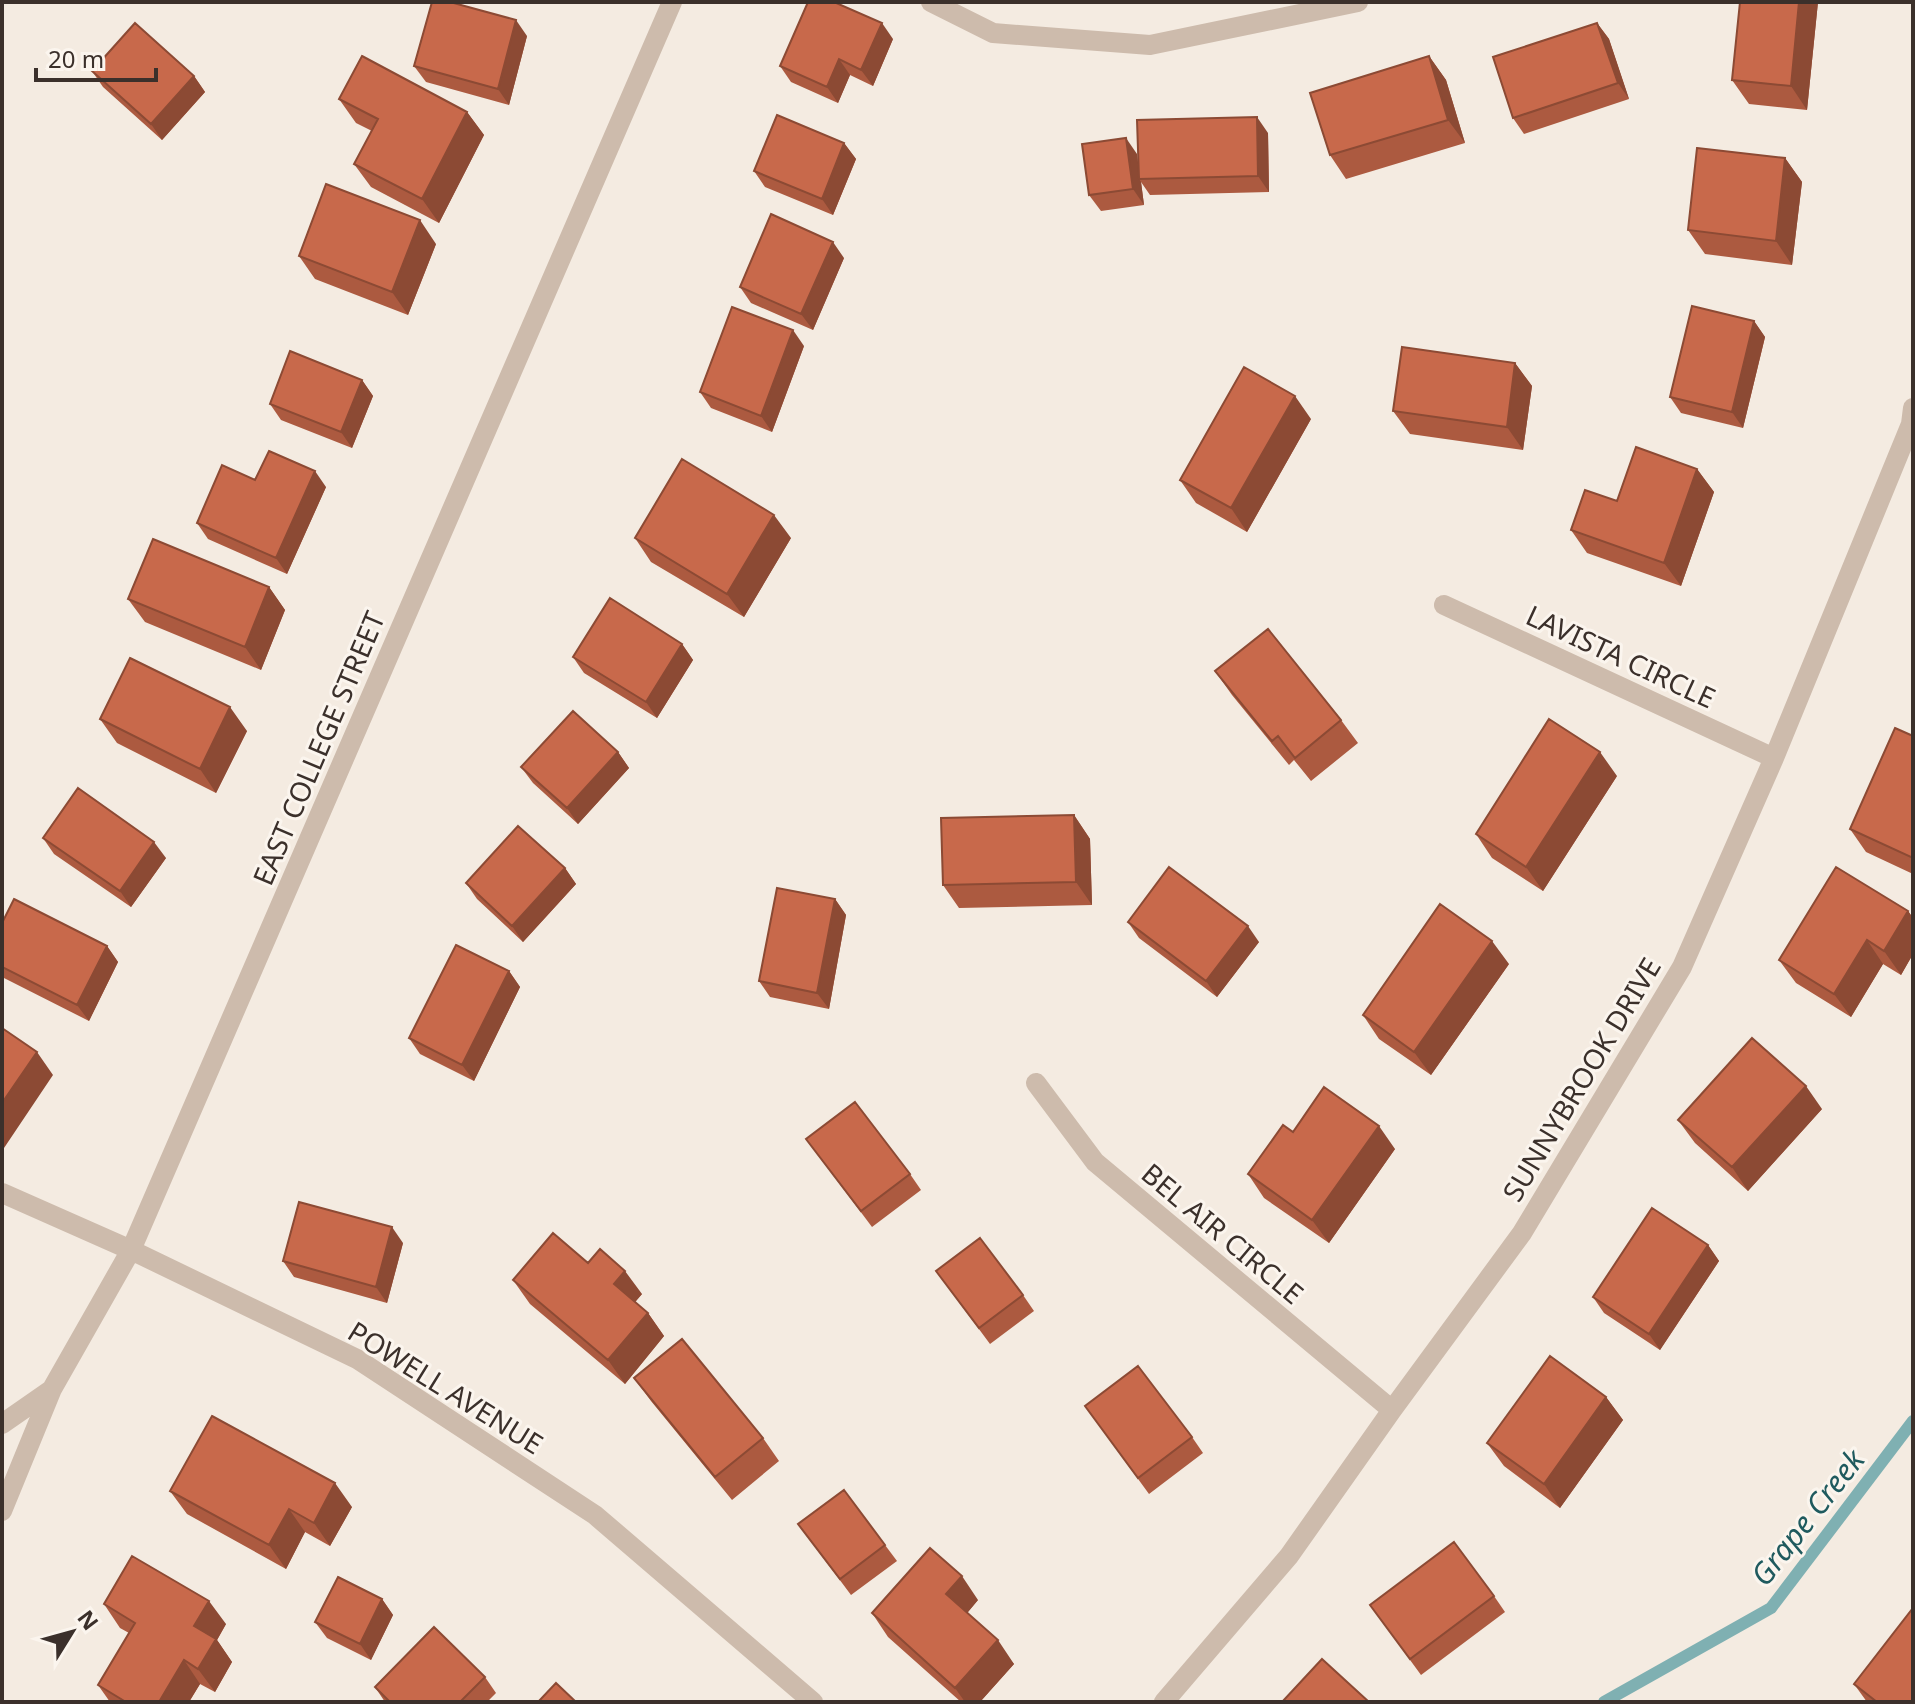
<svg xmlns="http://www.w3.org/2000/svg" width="1915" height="1704" font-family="'Noto Sans',sans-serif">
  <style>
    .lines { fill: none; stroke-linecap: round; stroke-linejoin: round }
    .stream { stroke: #7fb0b2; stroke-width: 12 }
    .minor { stroke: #cdbbac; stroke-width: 20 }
    .tertiary { stroke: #cdbbac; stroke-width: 20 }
    .wall { fill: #ac5a40 }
    .shaded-wall { fill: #8c4a34 }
    .building { fill: #c8694b; stroke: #8c4a34; stroke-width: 2 }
    .labels { text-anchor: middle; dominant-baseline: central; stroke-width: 6; stroke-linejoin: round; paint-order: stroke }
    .street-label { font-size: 28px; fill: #3b302b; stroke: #fbf5ee }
    .water-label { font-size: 30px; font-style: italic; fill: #1f5a5e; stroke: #fbf5ee }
  </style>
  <rect width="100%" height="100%" fill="#f4ebe1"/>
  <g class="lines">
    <path class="stream" d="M 1604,1702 L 1771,1608 L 1913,1421"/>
    <path class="minor" d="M 1444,605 L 1774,758
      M 1036,1083 L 1095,1162 L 1392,1410
      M 2,1193 L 131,1250 L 357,1359 L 595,1515 L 813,1702
      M 2,1424 L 51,1390
      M 2,1511 L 52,1389 L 131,1250 L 672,2
      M 1164,1702 L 1289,1556 L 1392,1410 L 1522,1233 L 1682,967 L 1774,758 L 1911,424 L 1913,408"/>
    <path class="tertiary" d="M 931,2 L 993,33 L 1150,45 L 1358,2"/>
  </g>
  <path class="wall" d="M 1740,2 L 1818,2 L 1807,110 L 1749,104 L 1732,80 Z
    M 1597,23 L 1609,39 L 1629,99 L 1524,134 L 1513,118 Z
    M 527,36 L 509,105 L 426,82 L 414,66 Z
    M 893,39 L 873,86 L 850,75 L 838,103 L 791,82 L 780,66 Z
    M 1429,56 L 1446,80 L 1465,143 L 1346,179 L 1330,155 Z
    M 92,71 L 194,76 L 205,92 L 162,140 L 103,87 Z
    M 339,99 L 467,112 L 484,135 L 439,223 L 371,187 L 354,164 L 372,131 L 356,123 Z
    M 1268,133 L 1269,192 L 1150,195 L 1141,182 L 1144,205 L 1101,211 L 1089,195 L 1137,154 L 1138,165 Z
    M 844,143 L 856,159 L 833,215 L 765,187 L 754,171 Z
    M 1785,158 L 1802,182 L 1792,265 L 1705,254 L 1688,230 Z
    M 436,244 L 408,315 L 315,279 L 299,256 Z
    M 844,258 L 813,330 L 751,303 L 740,287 Z
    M 1754,321 L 1765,337 L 1743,428 L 1681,413 L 1670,397 Z
    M 804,346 L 772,432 L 711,408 L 700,392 Z
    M 1515,363 L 1532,386 L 1523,450 L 1410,434 L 1393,411 Z
    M 362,380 L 373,396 L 352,448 L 281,420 L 270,404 Z
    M 1311,419 L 1247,532 L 1196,503 L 1180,480 Z
    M 1697,469 L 1714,492 L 1681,586 L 1587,553 L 1571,530 L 1617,501 Z
    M 255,480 L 326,487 L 287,574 L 208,539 L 197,523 Z
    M 635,538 L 791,538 L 744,617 L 651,562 Z
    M 269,587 L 285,610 L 261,670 L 145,622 L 128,599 Z
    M 682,644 L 693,660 L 657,718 L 584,673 L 573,657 Z
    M 1215,671 L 1341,720 L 1358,743 L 1311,781 L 1294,760 L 1289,765 L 1232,695 Z
    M 100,719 L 247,731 L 216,793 L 117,743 Z
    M 1913,736 L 1913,874 L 1866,852 L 1850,829 Z
    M 618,752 L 629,768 L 578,824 L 533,783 L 521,767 Z
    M 1617,776 L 1543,891 L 1492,858 L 1476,834 Z
    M 1074,815 L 1090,839 L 1092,905 L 959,908 L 943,885 Z
    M 43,838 L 166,858 L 131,907 L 54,854 Z
    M 565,868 L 576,884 L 523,942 L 477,899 L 466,883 Z
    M 835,899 L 846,915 L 829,1009 L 770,997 L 759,981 Z
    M 1908,911 L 1913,918 L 1913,954 L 1901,975 L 1883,964 L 1851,1017 L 1796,983 L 1779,960 Z
    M 1128,922 L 1259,942 L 1217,997 L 1139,938 Z
    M 2,923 L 107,946 L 118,962 L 89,1021 L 2,977 Z
    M 1509,964 L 1431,1075 L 1379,1039 L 1363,1015 Z
    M 509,971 L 520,987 L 474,1081 L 420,1054 L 409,1038 Z
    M 1822,1109 L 1748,1191 L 1695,1143 L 1678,1120 Z
    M 1293,1132 L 1395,1149 L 1329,1243 L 1264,1198 L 1248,1174 Z
    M 806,1139 L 910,1174 L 921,1190 L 872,1227 Z
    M 403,1243 L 387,1303 L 294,1277 L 283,1261 Z
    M 1708,1245 L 1719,1261 L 1660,1350 L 1604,1313 L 1593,1297 Z
    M 936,1271 L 1023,1295 L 1034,1311 L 990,1344 Z
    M 513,1280 L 642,1294 L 635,1302 L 648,1313 L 664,1336 L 625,1384 L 530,1304 Z
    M 634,1378 L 763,1438 L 779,1461 L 732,1500 L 651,1401 Z
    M 1606,1397 L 1623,1420 L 1560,1508 L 1504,1466 L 1487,1443 Z
    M 1085,1406 L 1192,1437 L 1203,1453 L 1149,1494 Z
    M 170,1491 L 352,1507 L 330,1546 L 305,1532 L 286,1569 L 187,1514 Z
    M 798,1524 L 885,1545 L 897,1561 L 851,1595 Z
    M 1494,1596 L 1505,1612 L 1421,1675 L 1370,1605 Z
    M 382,1599 L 393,1615 L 371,1660 L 327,1638 L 315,1622 Z
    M 978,1600 L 967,1613 L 1014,1664 L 980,1702 L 961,1702 L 888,1637 L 872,1613 Z
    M 104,1604 L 226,1624 L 217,1640 L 232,1662 L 215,1692 L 200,1684 L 189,1702 L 110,1702 L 98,1685 L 129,1633 L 120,1628 Z
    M 485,1677 L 496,1693 L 487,1702 L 385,1702 L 375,1687 Z
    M 1854,1684 L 1913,1702 L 1867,1702 Z"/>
  <path class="shaded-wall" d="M 1799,2 L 1818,2 L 1807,110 L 1791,86 Z
    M 516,20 L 527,36 L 509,105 L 498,89 Z
    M 882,23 L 893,39 L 873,86 L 861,70 Z
    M 1597,23 L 1609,39 L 1629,99 L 1618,83 Z
    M 1429,56 L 1446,80 L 1465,143 L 1448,120 Z
    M 839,59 L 850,75 L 838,103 L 827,87 Z
    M 194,76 L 205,92 L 162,140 L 151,124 Z
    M 467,112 L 484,135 L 439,223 L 422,199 Z
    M 1257,117 L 1268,133 L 1269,192 L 1258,176 Z
    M 1126,138 L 1137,154 L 1140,179 L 1139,179 L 1141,182 L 1144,205 L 1133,189 Z
    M 844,143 L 856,159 L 833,215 L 822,199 Z
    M 1785,158 L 1802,182 L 1792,265 L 1776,241 Z
    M 420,220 L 436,244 L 408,315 L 392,292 Z
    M 833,242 L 844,258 L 813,330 L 801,314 Z
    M 1754,321 L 1765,337 L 1743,428 L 1732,412 Z
    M 793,330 L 804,346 L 772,432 L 761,416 Z
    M 1515,363 L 1532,386 L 1523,450 L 1507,427 Z
    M 362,380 L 373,396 L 352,448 L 341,432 Z
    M 1295,396 L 1311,419 L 1247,532 L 1231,508 Z
    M 1697,469 L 1714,492 L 1681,586 L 1664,563 Z
    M 315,471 L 326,487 L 287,574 L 276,558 Z
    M 774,515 L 791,538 L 744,617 L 727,594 Z
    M 269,587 L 285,610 L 261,670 L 245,647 Z
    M 682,644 L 693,660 L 657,718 L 646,702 Z
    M 230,707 L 247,731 L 216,793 L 200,769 Z
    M 618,752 L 629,768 L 578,824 L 567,808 Z
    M 1600,752 L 1617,776 L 1543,891 L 1526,867 Z
    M 1074,815 L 1090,839 L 1092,905 L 1076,882 Z
    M 154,842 L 166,858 L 131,907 L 120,891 Z
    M 565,868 L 576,884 L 523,942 L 512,926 Z
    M 835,899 L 846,915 L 829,1009 L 817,993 Z
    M 1908,911 L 1913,918 L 1913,954 L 1901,975 L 1884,951 Z
    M 1248,926 L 1259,942 L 1217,997 L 1206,981 Z
    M 1867,940 L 1883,964 L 1851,1017 L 1834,994 Z
    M 1492,941 L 1509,964 L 1431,1075 L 1414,1052 Z
    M 107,946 L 118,962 L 89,1021 L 77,1005 Z
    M 509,971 L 520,987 L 474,1081 L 462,1065 Z
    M 37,1052 L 53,1075 L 2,1151 L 2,1103 Z
    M 1806,1086 L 1822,1109 L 1748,1191 L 1732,1167 Z
    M 1379,1126 L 1395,1149 L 1329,1243 L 1312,1220 Z
    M 392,1227 L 403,1243 L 387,1303 L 376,1287 Z
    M 1708,1245 L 1719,1261 L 1660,1350 L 1649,1334 Z
    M 625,1271 L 642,1294 L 630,1308 L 614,1284 Z
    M 648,1313 L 664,1336 L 625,1384 L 608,1360 Z
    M 1606,1397 L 1623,1420 L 1560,1508 L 1544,1484 Z
    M 335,1483 L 352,1507 L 330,1546 L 314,1523 Z
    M 289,1509 L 305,1532 L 286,1569 L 269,1545 Z
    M 962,1576 L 978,1600 L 963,1618 L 946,1594 Z
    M 382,1599 L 393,1615 L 371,1660 L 360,1644 Z
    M 209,1601 L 226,1624 L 217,1640 L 232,1662 L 215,1692 L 198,1669 L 194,1626 Z
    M 998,1640 L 1014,1664 L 980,1702 L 965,1702 L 955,1688 Z
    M 184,1660 L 200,1684 L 189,1702 L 159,1702 Z"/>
  <path class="building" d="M 432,2 L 450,2 L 516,20 L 498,89 L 414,66 Z
    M 808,2 L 834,2 L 882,23 L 861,70 L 839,59 L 827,87 L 780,66 Z
    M 1740,2 L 1799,2 L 1791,86 L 1732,80 Z
    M 135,23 L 194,76 L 151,124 L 92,71 Z
    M 1597,23 L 1618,83 L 1513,118 L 1493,57 Z
    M 362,56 L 467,112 L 422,199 L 354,164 L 378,119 L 339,99 Z
    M 1429,56 L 1448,120 L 1330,155 L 1310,93 Z
    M 777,115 L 844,143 L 822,199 L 754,171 Z
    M 1257,117 L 1258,176 L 1139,179 L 1137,120 Z
    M 1126,138 L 1133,189 L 1089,195 L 1082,144 Z
    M 1697,148 L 1785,158 L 1776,241 L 1688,230 Z
    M 326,184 L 420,220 L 392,292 L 299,256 Z
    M 771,214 L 833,242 L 801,314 L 740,287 Z
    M 1692,306 L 1754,321 L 1732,412 L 1670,397 Z
    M 732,307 L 793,330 L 761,416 L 700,392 Z
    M 1402,347 L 1515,363 L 1507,427 L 1393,411 Z
    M 290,351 L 362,380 L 341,432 L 270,404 Z
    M 1244,367 L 1295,396 L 1231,508 L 1180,480 Z
    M 1636,447 L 1697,469 L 1664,563 L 1571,530 L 1585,490 L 1617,501 Z
    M 269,451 L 315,471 L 276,558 L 197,523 L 222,465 L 255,480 Z
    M 682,459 L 774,515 L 727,594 L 635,538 Z
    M 153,539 L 269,587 L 245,647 L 128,599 Z
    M 610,598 L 682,644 L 646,702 L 573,657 Z
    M 1268,629 L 1341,720 L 1295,758 L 1278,736 L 1272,741 L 1215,671 Z
    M 130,658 L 230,707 L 200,769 L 100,719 Z
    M 573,711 L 618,752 L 567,808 L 521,767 Z
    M 1549,719 L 1600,752 L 1526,867 L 1476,834 Z
    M 1895,728 L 1913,736 L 1913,858 L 1850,829 Z
    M 78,788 L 154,842 L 120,891 L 43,838 Z
    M 1074,815 L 1076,882 L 943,885 L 941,818 Z
    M 518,826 L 565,868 L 512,926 L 466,883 Z
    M 1169,867 L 1248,926 L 1206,981 L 1128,922 Z
    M 1836,867 L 1908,911 L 1884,951 L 1867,940 L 1834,994 L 1779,960 Z
    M 777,888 L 835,899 L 817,993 L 759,981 Z
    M 14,899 L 107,946 L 77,1005 L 2,967 L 2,923 Z
    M 1440,904 L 1492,941 L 1414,1052 L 1363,1015 Z
    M 456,945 L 509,971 L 462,1065 L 409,1038 Z
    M 2,1028 L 37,1052 L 2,1103 Z
    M 1752,1038 L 1806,1086 L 1732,1167 L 1678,1120 Z
    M 1324,1087 L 1379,1126 L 1312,1220 L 1248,1174 L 1283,1125 L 1293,1132 Z
    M 855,1102 L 910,1174 L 861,1211 L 806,1139 Z
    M 299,1202 L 392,1227 L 376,1287 L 283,1261 Z
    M 1652,1208 L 1708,1245 L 1649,1334 L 1593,1297 Z
    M 553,1233 L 588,1263 L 600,1249 L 625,1271 L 614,1284 L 648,1313 L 608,1360 L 513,1280 Z
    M 980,1238 L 1023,1295 L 979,1328 L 936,1271 Z
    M 682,1339 L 763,1438 L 715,1477 L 634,1378 Z
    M 1550,1356 L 1606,1397 L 1544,1484 L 1487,1443 Z
    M 1138,1366 L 1192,1437 L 1138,1478 L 1085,1406 Z
    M 212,1416 L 335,1483 L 314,1523 L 289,1509 L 269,1545 L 170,1491 Z
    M 844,1490 L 885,1545 L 840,1579 L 798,1524 Z
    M 1454,1542 L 1494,1596 L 1410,1659 L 1370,1605 Z
    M 930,1548 L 962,1576 L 946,1594 L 998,1640 L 955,1688 L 872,1613 Z
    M 132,1556 L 209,1601 L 194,1626 L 216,1639 L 198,1669 L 184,1660 L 159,1702 L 126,1702 L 98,1685 L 135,1623 L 104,1604 Z
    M 338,1577 L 382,1599 L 360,1644 L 315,1622 Z
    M 1913,1608 L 1913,1702 L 1877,1702 L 1854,1684 Z
    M 434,1627 L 485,1677 L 460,1702 L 390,1702 L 375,1687 Z
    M 1322,1659 L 1369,1702 L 1282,1702 Z
    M 556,1683 L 576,1702 L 538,1702 Z"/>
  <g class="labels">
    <g class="street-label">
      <text transform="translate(1621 656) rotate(25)">LAVISTA CIRCLE</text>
      <text transform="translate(318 748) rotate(-67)">EAST COLLEGE STREET</text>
      <text transform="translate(1581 1079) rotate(-59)">SUNNYBROOK DRIVE</text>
      <text transform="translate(1223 1233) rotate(40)">BEL AIR CIRCLE</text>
      <text transform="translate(446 1387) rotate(32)">POWELL AVENUE</text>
    </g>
    <g class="water-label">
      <text transform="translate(1807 1517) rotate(-52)">Grape Creek</text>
    </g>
  </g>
  <rect width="1915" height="1704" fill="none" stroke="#3b302b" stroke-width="8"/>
  <g transform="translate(72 1632) rotate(53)" stroke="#fbf5ee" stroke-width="6" paint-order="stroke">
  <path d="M0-6L14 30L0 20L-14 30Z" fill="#3b302b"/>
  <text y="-12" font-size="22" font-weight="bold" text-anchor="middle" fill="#3b302b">N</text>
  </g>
  <path d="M36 68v12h120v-12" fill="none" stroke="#3b302b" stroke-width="4"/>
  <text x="48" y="68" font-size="24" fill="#3b302b" stroke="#fbf5ee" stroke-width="6" paint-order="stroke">20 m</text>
</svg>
